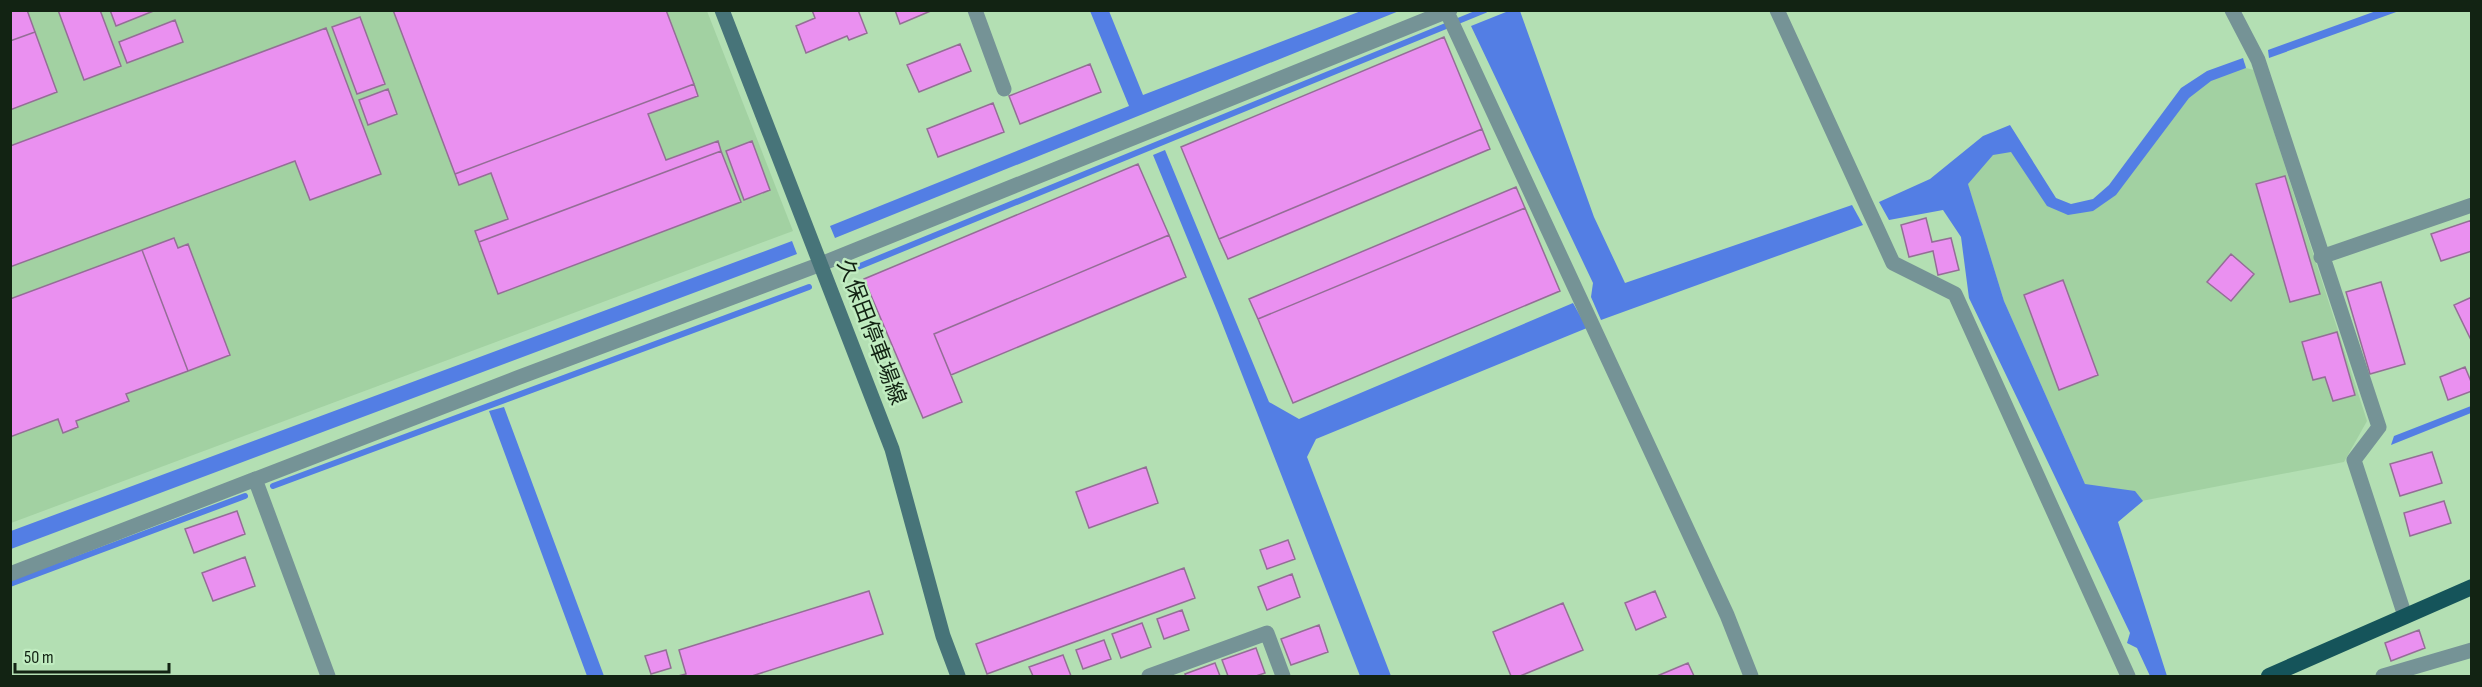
<svg xmlns="http://www.w3.org/2000/svg" width="2482" height="687" font-family="'Sofia Sans Condensed','Noto Sans JP',sans-serif">
  <style>
    .built { fill: #a2d1a2 }
    .water { fill: #537ee4 }
    .lines { fill: none; stroke-linecap: round; stroke-linejoin: round }
    .stream { stroke: #537ee4; stroke-width: 6 }
    .building { fill: #ea90f0; stroke: #946e96; stroke-width: 1.5 }
    .minor { stroke: #759396; stroke-width: 15 }
    .secondary { stroke: #477479; stroke-width: 15 }
    .trunk { stroke: #15545a; stroke-width: 16 }
    .labels { text-anchor: middle; dominant-baseline: central; stroke-width: 5; stroke-linejoin: round; paint-order: stroke }
    .street-label { font-size: 22px; fill: #122313; stroke: #c0ecc0 }
  </style>
  <rect width="100%" height="100%" fill="#b3dfb3"/>
  <path class="built" d="M 11,11 L 707,11 L 793,231 L 11,523 Z
    M 2245,63 L 2246,68 L 2254,70 L 2367,421 L 2344,462 L 2100,509 L 2085,484 L 2004,301 L 1968,185 L 1955,171 L 2009,139 L 2059,209 L 2106,200 L 2191,85 Z"/>
  <path class="water" d="M 1511,10 L 1520,11 L 1594,217 L 1625,283 L 1852,205 L 1863,225 L 1601,320 L 1591,297 L 1593,283 L 1471,26 Z
    M 1090,11 L 1109,11 L 1143,95 L 1361,11 L 1399,11 L 835,238 L 830,226 L 1129,106 Z
    M 2376,11 L 2399,11 L 2269,58 L 2268,50 Z
    M 2243,58 L 2246,68 L 2211,81 L 2189,98 L 2116,195 L 2093,211 L 2068,215 L 2047,206 L 2011,152 L 1993,155 L 1968,184 L 2004,301 L 2085,484 L 2135,491 L 2143,501 L 2118,522 L 2167,676 L 2150,676 L 2137,648 L 2127,643 L 2130,633 L 1969,298 L 1961,237 L 1943,210 L 1889,220 L 1879,202 L 1930,179 L 1983,136 L 2010,125 L 2056,198 L 2071,204 L 2093,199 L 2109,185 L 2181,88 L 2207,71 Z
    M 1165,150 L 1269,402 L 1299,419 L 1573,303 L 1587,328 L 1316,439 L 1307,457 L 1391,676 L 1360,676 L 1218,313 L 1153,155 Z
    M 792,241 L 797,254 L 11,549 L 11,531 Z
    M 2471,406 L 2471,413 L 2391,445 L 2394,436 Z
    M 504,407 L 604,676 L 587,676 L 489,411 Z"/>
  <g class="lines">
    <path class="stream" d="M 848,271 L 1485,10
      M 273,486 L 809,287
      M 10,584 L 245,496"/>
  </g>
  <path class="building" d="M 10,10 L 27,10 L 35,32 L 10,41 Z
    M 58,10 L 100,10 L 121,66 L 84,80 Z
    M 110,10 L 156,10 L 116,26 Z
    M 393,10 L 666,10 L 694,84 L 455,174 Z
    M 812,10 L 858,10 L 867,33 L 849,40 L 847,36 L 806,53 L 796,26 L 815,18 Z
    M 895,10 L 933,10 L 900,24 Z
    M 360,17 L 385,84 L 357,94 L 332,27 Z
    M 175,20 L 183,42 L 127,63 L 119,42 Z
    M 326,28 L 381,174 L 310,200 L 295,161 L 10,267 L 10,146 Z
    M 35,32 L 57,92 L 10,110 L 10,41 Z
    M 1444,37 L 1482,129 L 1219,239 L 1181,147 Z
    M 960,44 L 971,71 L 919,92 L 907,65 Z
    M 1090,64 L 1101,92 L 1020,124 L 1009,96 Z
    M 694,84 L 698,96 L 648,114 L 666,160 L 718,141 L 721,151 L 479,242 L 475,231 L 508,219 L 491,173 L 459,185 L 455,174 Z
    M 388,89 L 397,114 L 368,125 L 359,100 Z
    M 993,103 L 1004,132 L 938,157 L 927,129 Z
    M 1482,129 L 1490,149 L 1228,259 L 1219,239 Z
    M 752,141 L 770,190 L 744,200 L 726,151 Z
    M 721,151 L 741,202 L 498,294 L 479,242 Z
    M 1138,164 L 1169,235 L 934,334 L 962,402 L 923,418 L 864,279 Z
    M 2285,176 L 2320,294 L 2290,302 L 2256,184 Z
    M 1516,187 L 1525,208 L 1258,319 L 1249,299 Z
    M 1525,208 L 1560,291 L 1293,403 L 1258,319 Z
    M 1926,218 L 1932,242 L 1951,238 L 1959,270 L 1938,275 L 1933,251 L 1909,257 L 1901,225 Z
    M 2472,220 L 2472,251 L 2441,261 L 2431,234 Z
    M 1169,235 L 1186,277 L 951,375 L 934,334 Z
    M 174,238 L 178,248 L 188,244 L 230,355 L 188,371 L 142,250 Z
    M 142,250 L 188,371 L 126,394 L 129,401 L 76,421 L 78,427 L 63,433 L 58,419 L 10,437 L 10,299 Z
    M 2231,254 L 2254,274 L 2231,301 L 2207,282 Z
    M 2063,280 L 2098,375 L 2059,390 L 2024,295 Z
    M 2381,282 L 2405,364 L 2370,374 L 2346,292 Z
    M 2472,297 L 2472,342 L 2454,305 Z
    M 2337,332 L 2355,395 L 2333,401 L 2325,377 L 2313,380 L 2302,342 Z
    M 2465,367 L 2472,384 L 2472,391 L 2448,400 L 2440,377 Z
    M 2432,452 L 2442,483 L 2400,496 L 2390,464 Z
    M 1146,467 L 1158,503 L 1089,528 L 1076,492 Z
    M 2444,501 L 2451,523 L 2410,536 L 2404,513 Z
    M 237,511 L 245,534 L 194,553 L 185,529 Z
    M 1288,540 L 1295,559 L 1267,569 L 1260,550 Z
    M 245,557 L 255,586 L 213,601 L 202,573 Z
    M 1184,568 L 1195,598 L 987,674 L 976,644 Z
    M 1292,574 L 1300,597 L 1267,610 L 1258,587 Z
    M 869,591 L 883,634 L 752,676 L 678,676 L 686,674 L 679,650 Z
    M 1655,591 L 1666,617 L 1636,630 L 1625,603 Z
    M 1563,603 L 1583,650 L 1520,676 L 1511,676 L 1493,632 Z
    M 1182,610 L 1189,630 L 1164,639 L 1157,619 Z
    M 1142,623 L 1151,647 L 1121,658 L 1112,634 Z
    M 1319,625 L 1328,652 L 1291,665 L 1281,639 Z
    M 2419,630 L 2425,648 L 2391,661 L 2385,643 Z
    M 1104,640 L 1111,659 L 1083,669 L 1076,650 Z
    M 1256,648 L 1265,673 L 1256,676 L 1228,676 L 1222,660 Z
    M 666,650 L 671,668 L 651,674 L 645,656 Z
    M 1063,655 L 1071,676 L 1033,676 L 1029,667 Z
    M 1215,663 L 1220,676 L 1186,676 L 1185,674 Z
    M 1688,663 L 1694,676 L 1657,676 Z"/>
  <g class="lines">
    <path class="minor" d="M 975,10 L 1004,89
      M 1446,10 L 1727,615 L 1751,676
      M 1777,10 L 1893,263 L 1955,294 L 2128,676
      M 2232,10 L 2258,60 L 2379,427 L 2354,460 L 2405,616
      M 2321,257 L 2472,205
      M 255,479 L 328,676
      M 10,574 L 517,378 L 821,264 L 1450,10
      M 1149,676 L 1267,633 L 1283,676
      M 2383,676 L 2472,650"/>
    <path class="secondary" d="M 722,10 L 892,449 L 943,636 L 958,676"/>
    <path class="trunk" d="M 2269,676 L 2472,587"/>
  </g>
  <g class="labels">
    <g class="street-label">
      <text transform="translate(871 332) rotate(69)">久保田停車場線</text>
    </g>
  </g>
  <rect width="2482" height="687" fill="none" stroke="#122313" stroke-width="24"/>
  <path d="M15 663v9h154v-9" fill="none" stroke="#122313" stroke-width="3"/>
  <text x="24" y="663" font-size="18" fill="#122313" stroke="#c0ecc0" stroke-width="4.5" paint-order="stroke">50 m</text>
</svg>
